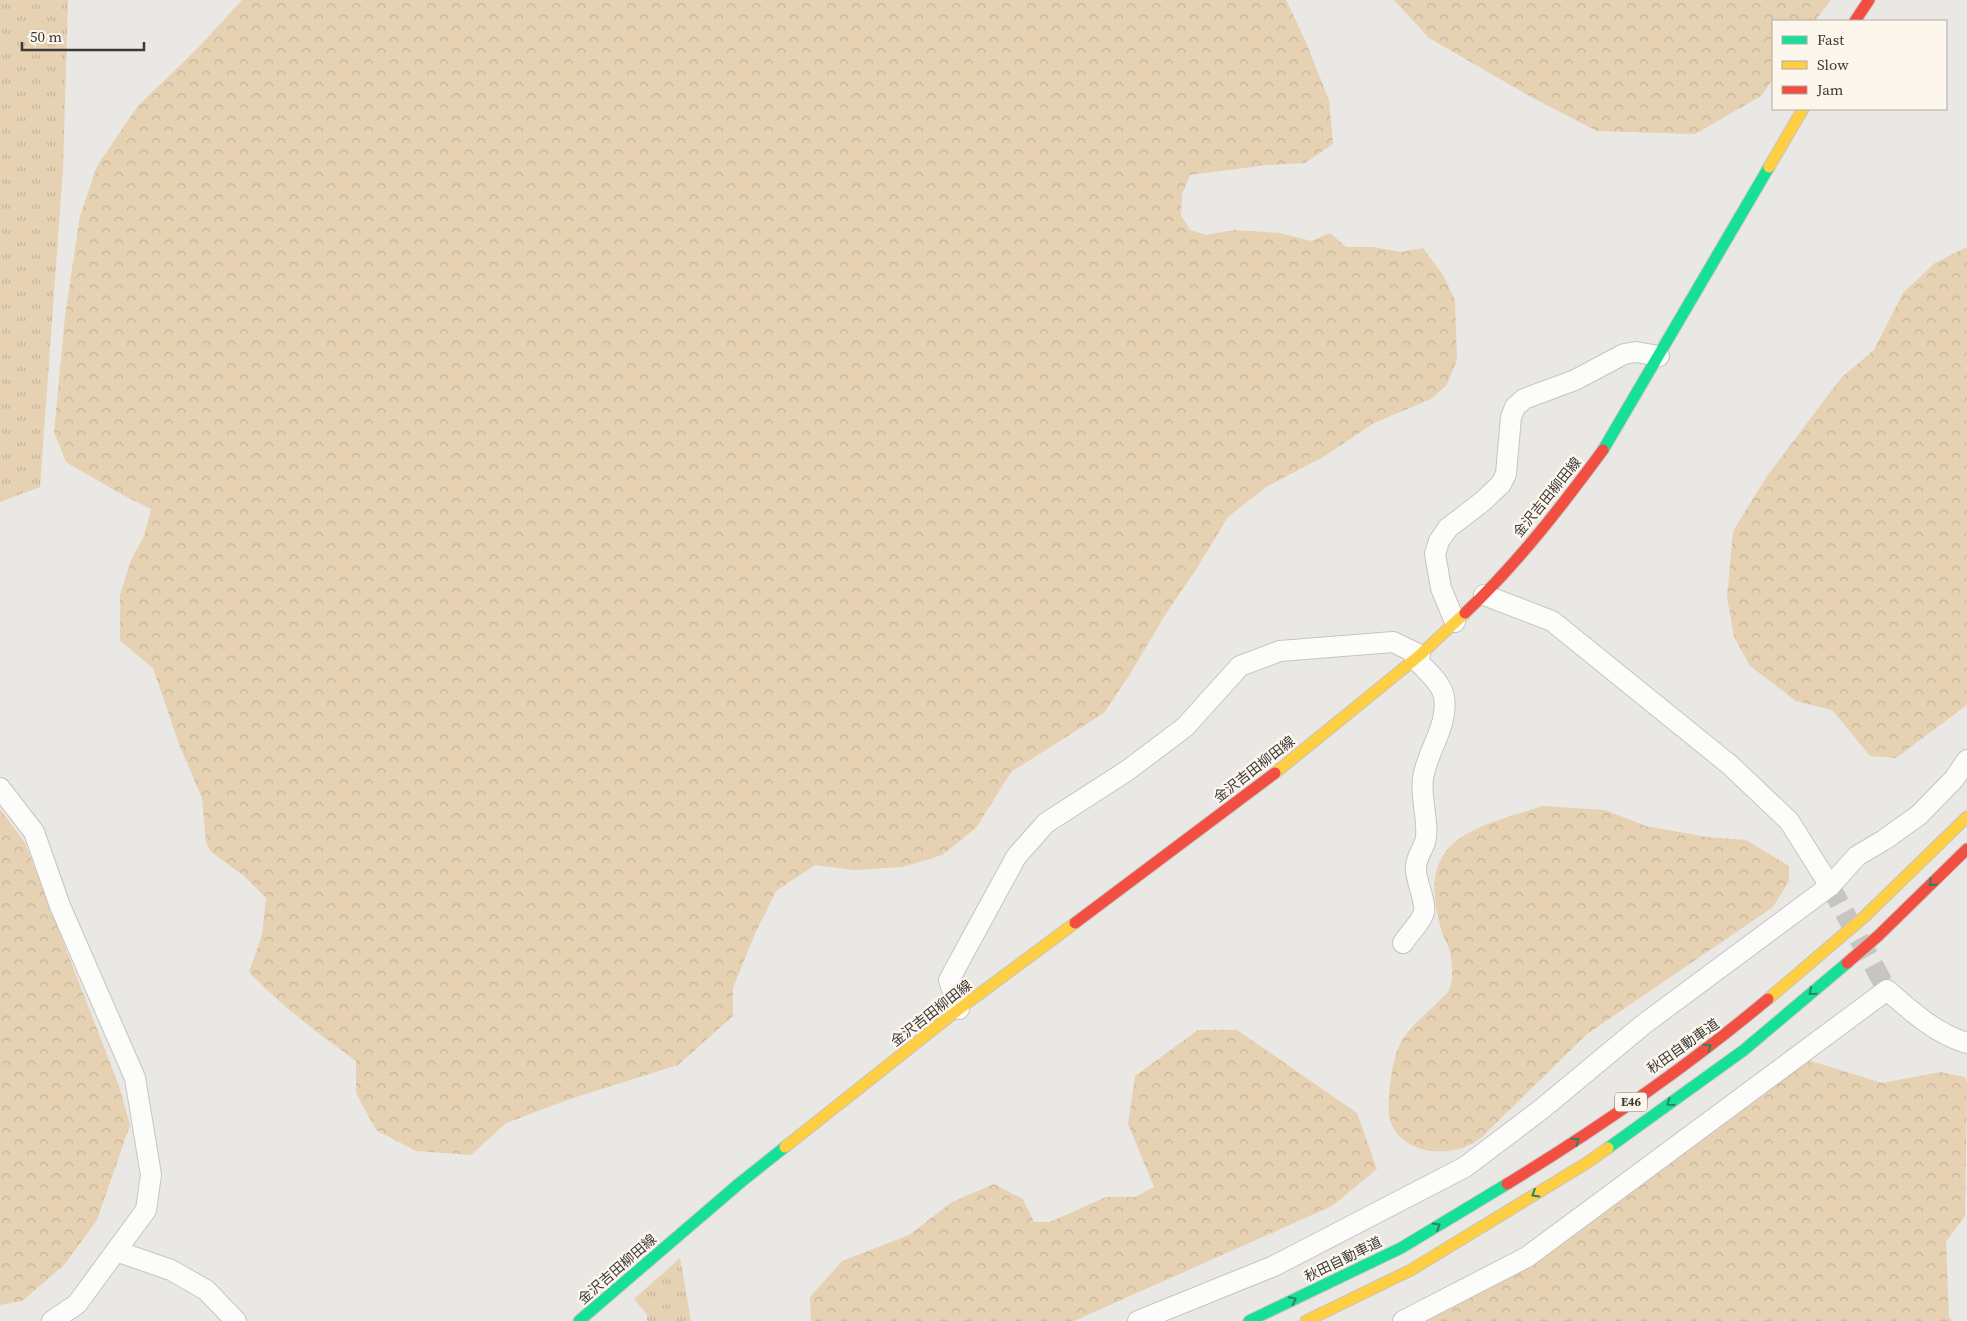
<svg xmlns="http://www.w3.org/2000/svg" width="1967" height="1321" font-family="'Source Serif 4','Noto Sans JP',serif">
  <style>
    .grass { fill: url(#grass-tufts) }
    .forest { fill: url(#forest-crowns) }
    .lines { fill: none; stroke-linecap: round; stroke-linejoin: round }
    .street-tunnel { stroke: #c7c5c1; stroke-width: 20; stroke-dasharray: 20 10; stroke-linecap: butt }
    .street-casing { stroke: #c6c4c1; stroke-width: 22 }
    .fast-casing { stroke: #c6c4c1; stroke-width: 13 }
    .slow-casing { stroke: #c6c4c1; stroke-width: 13 }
    .jam-casing { stroke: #c6c4c1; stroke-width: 13 }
    .street { stroke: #fcfcfb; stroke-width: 20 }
    .fast { stroke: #16e098; stroke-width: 11 }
    .slow { stroke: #ffcf43; stroke-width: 11 }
    .jam { stroke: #f24e42; stroke-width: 11 }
    .oneway { stroke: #2b8462 }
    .labels { text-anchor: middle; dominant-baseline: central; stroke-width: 5; stroke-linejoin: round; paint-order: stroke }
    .shield { fill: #fcf6ed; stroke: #76726d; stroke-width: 1 }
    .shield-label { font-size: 12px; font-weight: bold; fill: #3c3936 }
    .street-label { font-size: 14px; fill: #3c3936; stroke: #fcf6ed }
  </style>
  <defs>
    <pattern id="grass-tufts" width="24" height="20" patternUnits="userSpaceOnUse" patternTransform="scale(1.25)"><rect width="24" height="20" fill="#e6d1b2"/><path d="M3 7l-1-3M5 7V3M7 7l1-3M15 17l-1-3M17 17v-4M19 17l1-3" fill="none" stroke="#c6b49a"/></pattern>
    <pattern id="forest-crowns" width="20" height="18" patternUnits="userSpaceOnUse" patternTransform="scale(1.25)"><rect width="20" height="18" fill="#e6d1b2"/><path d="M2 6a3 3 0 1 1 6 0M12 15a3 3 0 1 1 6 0" fill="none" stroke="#c6b49a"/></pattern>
  </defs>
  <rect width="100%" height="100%" fill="#eae8e4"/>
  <path class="grass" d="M 0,0 L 68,0 L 63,169 L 40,487 L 0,502 Z
    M 680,1258 L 691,1321 L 647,1321 L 647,1314 L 634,1299 Z"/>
  <path class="forest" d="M 242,0 L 1286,0 L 1305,40 L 1329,100 L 1333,144 L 1305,163 L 1268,165 L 1190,175 L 1182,194 L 1181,215 L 1190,230 L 1206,235 L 1235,230 L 1280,233 L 1311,241 L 1330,233 L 1346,247 L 1373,247 L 1401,252 L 1423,248 L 1443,275 L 1455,300 L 1457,360 L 1446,386 L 1431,399 L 1374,423 L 1323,457 L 1266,487 L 1228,517 L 1197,568 L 1165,615 L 1130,674 L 1104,713 L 1011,772 L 976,828 L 942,855 L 903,867 L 855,870 L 815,865 L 776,891 L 754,936 L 733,988 L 733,1016 L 678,1065 L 573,1098 L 506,1123 L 471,1155 L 416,1151 L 376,1130 L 356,1093 L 356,1061 C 318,1033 281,1006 249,972 L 262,935 L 266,898 L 244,876 L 210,851 L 206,842 L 202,798 L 180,747 L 153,668 L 120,641 L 120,595 L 131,560 L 144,536 L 151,509 L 121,494 L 66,462 L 54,432 L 65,316 L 80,216 L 97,166 L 137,107 L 199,47 Z
    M 1394,0 L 1831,0 L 1815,21 L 1773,21 L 1773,79 L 1761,96 L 1695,134 L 1597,131 L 1531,97 L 1429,38 Z
    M 1967,247 L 1967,705 L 1896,758 L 1870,756 L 1832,710 L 1796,701 L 1750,666 L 1734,637 L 1727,597 L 1733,531 L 1767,476 L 1841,378 L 1874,350 L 1903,293 L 1935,263 Z
    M 1543,806 L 1605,810 L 1646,826 L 1707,837 L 1746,840 L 1789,866 L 1789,881 L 1773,907 L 1587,1034 L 1482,1137 C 1476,1141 1469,1146 1462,1148 C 1436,1157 1397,1149 1390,1119 C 1386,1106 1392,1063 1397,1051 C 1404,1030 1426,1015 1441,999 C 1444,996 1449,992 1450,988 C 1454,976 1452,957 1448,946 C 1446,941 1443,937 1442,932 C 1414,839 1469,829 1543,806 Z
    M 0,809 L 25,843 L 119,1086 L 130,1125 L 97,1220 L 64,1265 L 22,1301 L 0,1305 Z
    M 1198,1030 L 1237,1030 L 1357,1113 L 1377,1169 L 1332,1206 L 1074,1321 L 811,1321 L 810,1297 L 842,1261 L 909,1235 L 952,1202 L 994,1184 L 1023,1199 L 1034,1222 L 1050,1222 L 1106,1197 L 1135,1197 L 1154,1187 L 1128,1124 L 1135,1076 Z
    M 1808,1060 L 1882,1083 L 1940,1072 L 1965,1077 L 1967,1083 L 1965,1216 L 1946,1242 L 1949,1318 L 1954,1321 L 1427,1321 L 1522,1270 Z"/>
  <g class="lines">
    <path class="street-tunnel" d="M 1830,886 L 1887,990"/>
    <g class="street-casing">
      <path id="street" d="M 1484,595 L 1552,621 L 1730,765 L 1789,821 L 1830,886
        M 1455,622 L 1441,588 L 1435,554 L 1439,541 L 1448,528 L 1482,502 L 1501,484 L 1506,474 L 1511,417 L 1515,407 L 1524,399 L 1575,380 L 1624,354 L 1636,352 L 1659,356
        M 0,788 L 34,832 L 60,906 L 135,1078 L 151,1175 L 146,1210 L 77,1304 L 52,1321
        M 1403,943 C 1409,933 1421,923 1424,912 C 1426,902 1417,883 1416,871 C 1415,859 1421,853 1425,842 C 1430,827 1420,797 1423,778 C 1427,751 1449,725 1444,697 C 1442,683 1425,669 1415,659
        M 959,1009 L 949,980 L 1016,857 L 1046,823 L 1128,770 L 1185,727 L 1240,666 L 1280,651 L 1393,642 L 1420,655
        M 116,1251 L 171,1270 L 206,1290 L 236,1321
        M 1138,1321 L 1274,1266 L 1465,1167 L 1543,1108 L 1644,1024 L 1830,886 L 1857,856 L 1884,840 L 1919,815 L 1954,779 L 1967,760
        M 1403,1321 L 1527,1257 L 1887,990 C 1911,1011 1936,1034 1967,1043"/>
    </g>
    <g class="fast-casing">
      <path id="fast" d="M 1603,450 L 1769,167
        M 1608,1148 L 1744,1050 L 1847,963
        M 579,1321 L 741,1182 L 785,1147
        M 1249,1321 L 1401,1248 L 1507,1184"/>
    </g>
    <g class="slow-casing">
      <path id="slow" d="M 1769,167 L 1803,109
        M 1275,773 L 1420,655 L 1465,613
        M 1768,999 L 1863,918 L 1967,817
        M 785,1147 L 959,1009 L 1075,923
        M 1306,1321 L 1411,1270 L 1585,1164 L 1608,1148"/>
    </g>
    <g class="jam-casing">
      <path id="jam" d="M 1855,21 L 1869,0
        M 1465,613 C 1517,564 1561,507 1603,450
        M 1075,923 L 1275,773
        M 1847,963 L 1878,936 L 1967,849
        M 1507,1184 C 1597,1129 1688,1066 1768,999"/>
    </g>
    <use href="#street" class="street"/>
    <use href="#fast" class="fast"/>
    <use href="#slow" class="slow"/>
    <use href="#jam" class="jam"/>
  </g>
  <defs><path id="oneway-chevron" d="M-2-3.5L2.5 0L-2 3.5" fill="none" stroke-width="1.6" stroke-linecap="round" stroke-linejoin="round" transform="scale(1.25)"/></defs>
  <g class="oneway">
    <use href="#oneway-chevron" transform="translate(1932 883) rotate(136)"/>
    <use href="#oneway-chevron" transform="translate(1812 992) rotate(140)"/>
    <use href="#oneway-chevron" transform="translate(1708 1047) rotate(-35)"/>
    <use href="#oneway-chevron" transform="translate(1670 1103) rotate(144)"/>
    <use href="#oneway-chevron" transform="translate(1576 1141) rotate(-34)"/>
    <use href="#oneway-chevron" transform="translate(1535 1194) rotate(149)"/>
    <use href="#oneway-chevron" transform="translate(1437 1226) rotate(-31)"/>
    <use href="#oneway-chevron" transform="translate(1293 1300) rotate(-26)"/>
  </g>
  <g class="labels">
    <rect class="shield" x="1615" y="1092.5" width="32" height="19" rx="4"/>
    <g class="shield-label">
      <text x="1631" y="1102">E46</text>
    </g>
    <g class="street-label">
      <text transform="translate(1547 497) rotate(-51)">金沢吉田柳田線</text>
      <text transform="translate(1254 769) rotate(-38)">金沢吉田柳田線</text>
      <text transform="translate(931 1013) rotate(-38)">金沢吉田柳田線</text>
      <text transform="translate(1683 1046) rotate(-35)">秋田自動車道</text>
      <text transform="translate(1343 1259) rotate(-26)">秋田自動車道</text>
      <text transform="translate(617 1269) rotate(-41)">金沢吉田柳田線</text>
    </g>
  </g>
  <rect x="1772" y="20" width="175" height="90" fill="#fcf6ed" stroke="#afaaa4"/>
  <rect x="1782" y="36" width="25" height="8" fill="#16e098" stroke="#afaaa4"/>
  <text x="1817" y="45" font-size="15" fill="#3c3936">Fast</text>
  <rect x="1782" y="61" width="25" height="8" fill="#ffcf43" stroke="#afaaa4"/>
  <text x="1817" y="70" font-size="15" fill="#3c3936">Slow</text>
  <rect x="1782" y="86" width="25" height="8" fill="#f24e42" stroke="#afaaa4"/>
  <text x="1817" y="95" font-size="15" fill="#3c3936">Jam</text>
  <path d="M22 42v8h122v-8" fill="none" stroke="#3c3936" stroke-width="2.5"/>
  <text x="30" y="42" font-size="15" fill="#3c3936" stroke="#fcf6ed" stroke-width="4" paint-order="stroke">50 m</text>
</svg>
